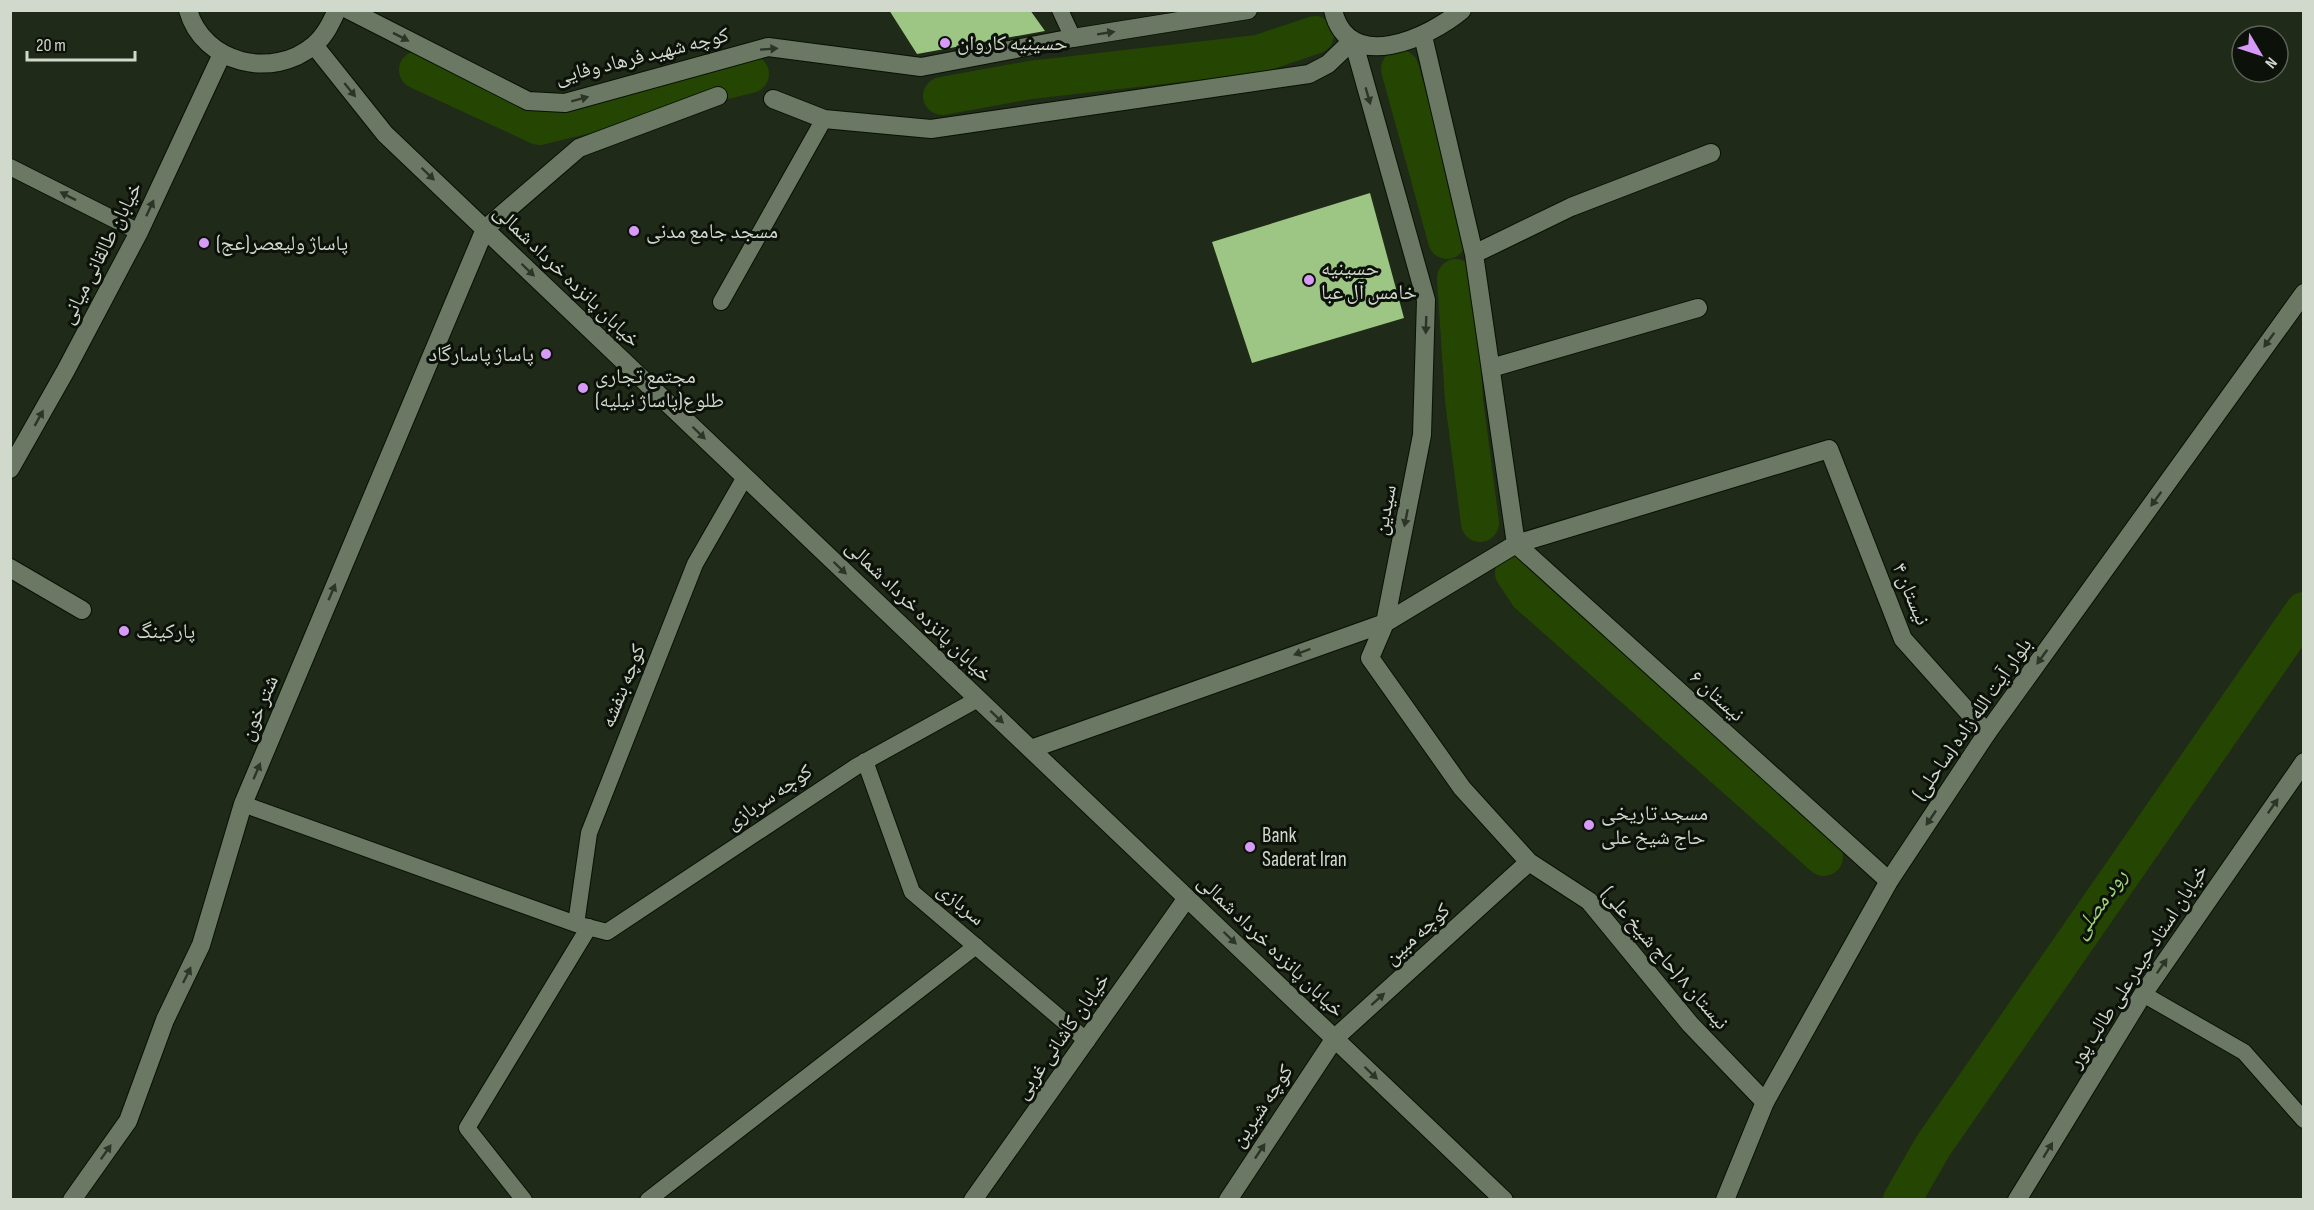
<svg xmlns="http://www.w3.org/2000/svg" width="2314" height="1210" font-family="'Sofia Sans Condensed','Noto Naskh Arabic',sans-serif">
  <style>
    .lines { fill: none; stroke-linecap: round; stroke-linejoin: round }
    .canal { stroke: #244602; stroke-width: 38 }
    .building { fill: #9dc583 }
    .lane-casing { stroke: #081203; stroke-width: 18 }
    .street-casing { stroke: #081203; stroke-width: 20 }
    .secondary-casing { stroke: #081203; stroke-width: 20 }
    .lane { stroke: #6b7863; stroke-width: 16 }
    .street { stroke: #6b7863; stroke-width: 18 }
    .secondary { stroke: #6b7863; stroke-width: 18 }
    .oneway { fill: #2d3528 }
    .poi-dot { fill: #d89af8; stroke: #0c1109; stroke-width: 2 }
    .labels { text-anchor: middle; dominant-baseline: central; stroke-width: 6; stroke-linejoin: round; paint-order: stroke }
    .poi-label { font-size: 21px; fill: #d1d8cc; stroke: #0c1109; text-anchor: start }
    .street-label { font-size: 21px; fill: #d1d8cc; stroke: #0c1109 }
    .water-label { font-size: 22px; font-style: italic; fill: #a0d57c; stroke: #0c1109 }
  </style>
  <rect width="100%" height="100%" fill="#1f2a18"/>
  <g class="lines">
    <path class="canal" d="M 1400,69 L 1447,240
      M 418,70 L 539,126 L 750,74
      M 942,96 L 1030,80 L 1258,54 L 1315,35
      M 1456,278 L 1464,400 L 1480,523
      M 1514,573 L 1528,594 L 1824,857
      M 1902,1200 L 1933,1146 L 2304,611"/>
  </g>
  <path class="building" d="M 889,10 L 1030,10 L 1045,31 L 917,54 Z
    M 1370,193 L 1404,318 L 1252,363 L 1212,242 Z"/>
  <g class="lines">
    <g class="lane-casing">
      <path id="lane" d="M 1060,10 L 1073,38
        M 10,167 L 139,232
        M 721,302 L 824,119
        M 865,761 L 912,892 L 1087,1041
        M 243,804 L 576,924 L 607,932 L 857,766 L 978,699
        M 576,924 L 589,833 L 695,564 L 745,477
        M 2143,994 L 2244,1052 L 2304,1120
        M 524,1200 L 467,1128 L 589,927
        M 648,1200 L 976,946"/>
    </g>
    <g class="street-casing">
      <path id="street" d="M 349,10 L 528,101 L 565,103 L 768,47 L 921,67 L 1073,38 L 1248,10
        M 1333,10 C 1348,76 1430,37 1462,10
        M 1423,36 L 1474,254 L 1516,544 L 1385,623 L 1370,658 L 1462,788 L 1529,862 L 1589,901 L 1690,1024 L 1765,1102
        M 773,99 L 824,119 L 931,129 L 1309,74 L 1328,64 L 1353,40 L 1426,300 L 1422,435 L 1385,623 L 1031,749
        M 485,229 L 579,148 L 718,96
        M 1474,254 L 1571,207 L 1711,153
        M 1491,368 L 1698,308
        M 1516,544 L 1829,449 L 1903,639 L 1987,733
        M 1516,544 L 1889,881
        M 10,568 L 82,610
        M 1228,1200 L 1335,1038 L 1529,862"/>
    </g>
    <g class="secondary-casing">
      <path id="secondary" d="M 188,10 C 203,64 273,80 314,45 C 325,36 331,23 337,10
        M 314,45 L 385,134 L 1504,1200
        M 10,469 L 66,370 L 139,232 L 222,54
        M 72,1200 L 128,1121 L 165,1020 L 201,945 L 243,804 L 485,229
        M 973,1200 L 1187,898
        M 1725,1200 L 1765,1102 L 1889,881 L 1987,733 L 2304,293
        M 2017,1200 L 2143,994 L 2304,762"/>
    </g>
    <use href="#lane" class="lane"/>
    <use href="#street" class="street"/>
    <use href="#secondary" class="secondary"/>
  </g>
  <defs><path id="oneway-solid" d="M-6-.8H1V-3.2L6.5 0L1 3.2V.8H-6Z" transform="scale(1.5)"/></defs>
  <g class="oneway">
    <use href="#oneway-solid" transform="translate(1106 33) rotate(-9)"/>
    <use href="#oneway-solid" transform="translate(401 37) rotate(27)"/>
    <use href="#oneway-solid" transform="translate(769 49) rotate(-4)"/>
    <use href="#oneway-solid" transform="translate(350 90) rotate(51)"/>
    <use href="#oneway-solid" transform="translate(1368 96) rotate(74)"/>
    <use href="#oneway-solid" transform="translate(580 99) rotate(-15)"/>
    <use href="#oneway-solid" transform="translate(428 174) rotate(44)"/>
    <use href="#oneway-solid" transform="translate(68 196) rotate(-153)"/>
    <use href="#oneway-solid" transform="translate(150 208) rotate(-65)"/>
    <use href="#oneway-solid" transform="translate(528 270) rotate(44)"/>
    <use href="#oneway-solid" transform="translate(1426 325) rotate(92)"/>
    <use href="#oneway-solid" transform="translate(2269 340) rotate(126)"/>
    <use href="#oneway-solid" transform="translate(39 418) rotate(-61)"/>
    <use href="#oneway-solid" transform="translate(699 433) rotate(44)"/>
    <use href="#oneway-solid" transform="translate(2156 499) rotate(126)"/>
    <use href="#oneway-solid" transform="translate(1406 518) rotate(101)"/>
    <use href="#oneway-solid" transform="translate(840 568) rotate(44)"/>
    <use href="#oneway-solid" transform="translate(332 592) rotate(-67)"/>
    <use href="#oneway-solid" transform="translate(1302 652) rotate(160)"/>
    <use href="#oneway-solid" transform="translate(2042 657) rotate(126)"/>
    <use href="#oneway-solid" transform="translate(997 717) rotate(43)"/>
    <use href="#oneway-solid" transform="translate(257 771) rotate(-67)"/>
    <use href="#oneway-solid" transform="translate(2273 806) rotate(-55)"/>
    <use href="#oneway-solid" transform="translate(1931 818) rotate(124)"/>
    <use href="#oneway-solid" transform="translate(1230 938) rotate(44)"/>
    <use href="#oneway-solid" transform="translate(2162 966) rotate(-55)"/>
    <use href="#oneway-solid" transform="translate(187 975) rotate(-64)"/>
    <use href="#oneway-solid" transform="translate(1378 999) rotate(-42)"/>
    <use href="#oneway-solid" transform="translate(1371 1073) rotate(44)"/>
    <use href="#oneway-solid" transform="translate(2048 1150) rotate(-59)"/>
    <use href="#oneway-solid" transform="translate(1260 1151) rotate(-56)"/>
    <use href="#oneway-solid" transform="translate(106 1152) rotate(-55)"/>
  </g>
  <g class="poi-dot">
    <circle cx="945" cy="43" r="6"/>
    <circle cx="634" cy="231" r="6"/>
    <circle cx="204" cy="243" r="6"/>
    <circle cx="1309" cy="280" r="6"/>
    <circle cx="546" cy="354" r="6"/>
    <circle cx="583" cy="388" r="6"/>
    <circle cx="124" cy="631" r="6"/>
    <circle cx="1589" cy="825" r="6"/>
    <circle cx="1250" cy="847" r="6"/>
  </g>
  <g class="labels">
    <g class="poi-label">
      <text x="957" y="43">حسینیه کاروان</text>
      <text x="646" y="231">مسجد جامع مدنی</text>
      <text x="216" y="243">پاساژ ولیعصر(عج)</text>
      <text x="1321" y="268">حسینیه<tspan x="1321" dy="24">خامس آل عبا</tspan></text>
      <text x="534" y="354" text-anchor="end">پاساژ پاسارگاد</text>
      <text x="595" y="376">مجتمع تجاری<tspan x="595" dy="24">طلوع(پاساژ نیلیه)</tspan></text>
      <text x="136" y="631">پارکینگ</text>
      <text x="1601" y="813">مسجد تاریخی<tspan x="1601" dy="24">حاج شیخ علی</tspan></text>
      <text x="1262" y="835">Bank<tspan x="1262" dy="24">Saderat Iran</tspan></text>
    </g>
    <g class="street-label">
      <text transform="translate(642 56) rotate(-14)">کوچه شهید فرهاد وفایی</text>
      <text transform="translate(101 253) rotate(-63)">خیابان طالقانی میانی</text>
      <text transform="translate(567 276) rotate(44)">خیابان پانزده خرداد شمالی</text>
      <text transform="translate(1385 510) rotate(-79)">سیدین</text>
      <text transform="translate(1911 594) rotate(67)">نیستان ۴</text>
      <text transform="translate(919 611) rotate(44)">خیابان پانزده خرداد شمالی</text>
      <text transform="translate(623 686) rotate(-68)">کوچه بنفشه</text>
      <text transform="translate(1717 696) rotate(42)">نیستان ۶</text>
      <text transform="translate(259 708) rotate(-67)">شتر خون</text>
      <text transform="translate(1972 719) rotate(-55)">بلوار آیت الله زاده (ساحلی)</text>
      <text transform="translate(769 797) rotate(-34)">کوچه سربازی</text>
      <text transform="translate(961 904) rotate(40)">سربازی</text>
      <text transform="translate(1417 934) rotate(-42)">کوچه مبین</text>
      <text transform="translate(1271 946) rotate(44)">خیابان پانزده خرداد شمالی</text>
      <text transform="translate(1665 958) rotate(49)">نیستان ۸ (حاج شیخ علی)</text>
      <text transform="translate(2138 966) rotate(-57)">خیابان استاد حیدرعلی طالب پور</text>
      <text transform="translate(1062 1036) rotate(-55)">خیابان کاشانی غربی</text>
      <text transform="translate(1262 1106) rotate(-56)">کوچه شیرین</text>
    </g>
    <g class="water-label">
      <text transform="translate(2100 904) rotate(-55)">رود مصلی</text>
    </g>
  </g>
  <rect width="2314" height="1210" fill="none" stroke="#d1d8cc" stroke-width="24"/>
  <g transform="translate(2260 54) rotate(129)"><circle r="28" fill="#0c1109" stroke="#5b6157" stroke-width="1.5"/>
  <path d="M0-4.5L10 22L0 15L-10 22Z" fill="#d89af8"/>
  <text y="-9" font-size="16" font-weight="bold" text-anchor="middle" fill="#d1d8cc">N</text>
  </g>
  <path d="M27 51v9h108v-9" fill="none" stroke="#d1d8cc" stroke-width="3"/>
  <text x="36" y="51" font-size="18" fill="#d1d8cc" stroke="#0c1109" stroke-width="4.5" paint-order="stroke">20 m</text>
</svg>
